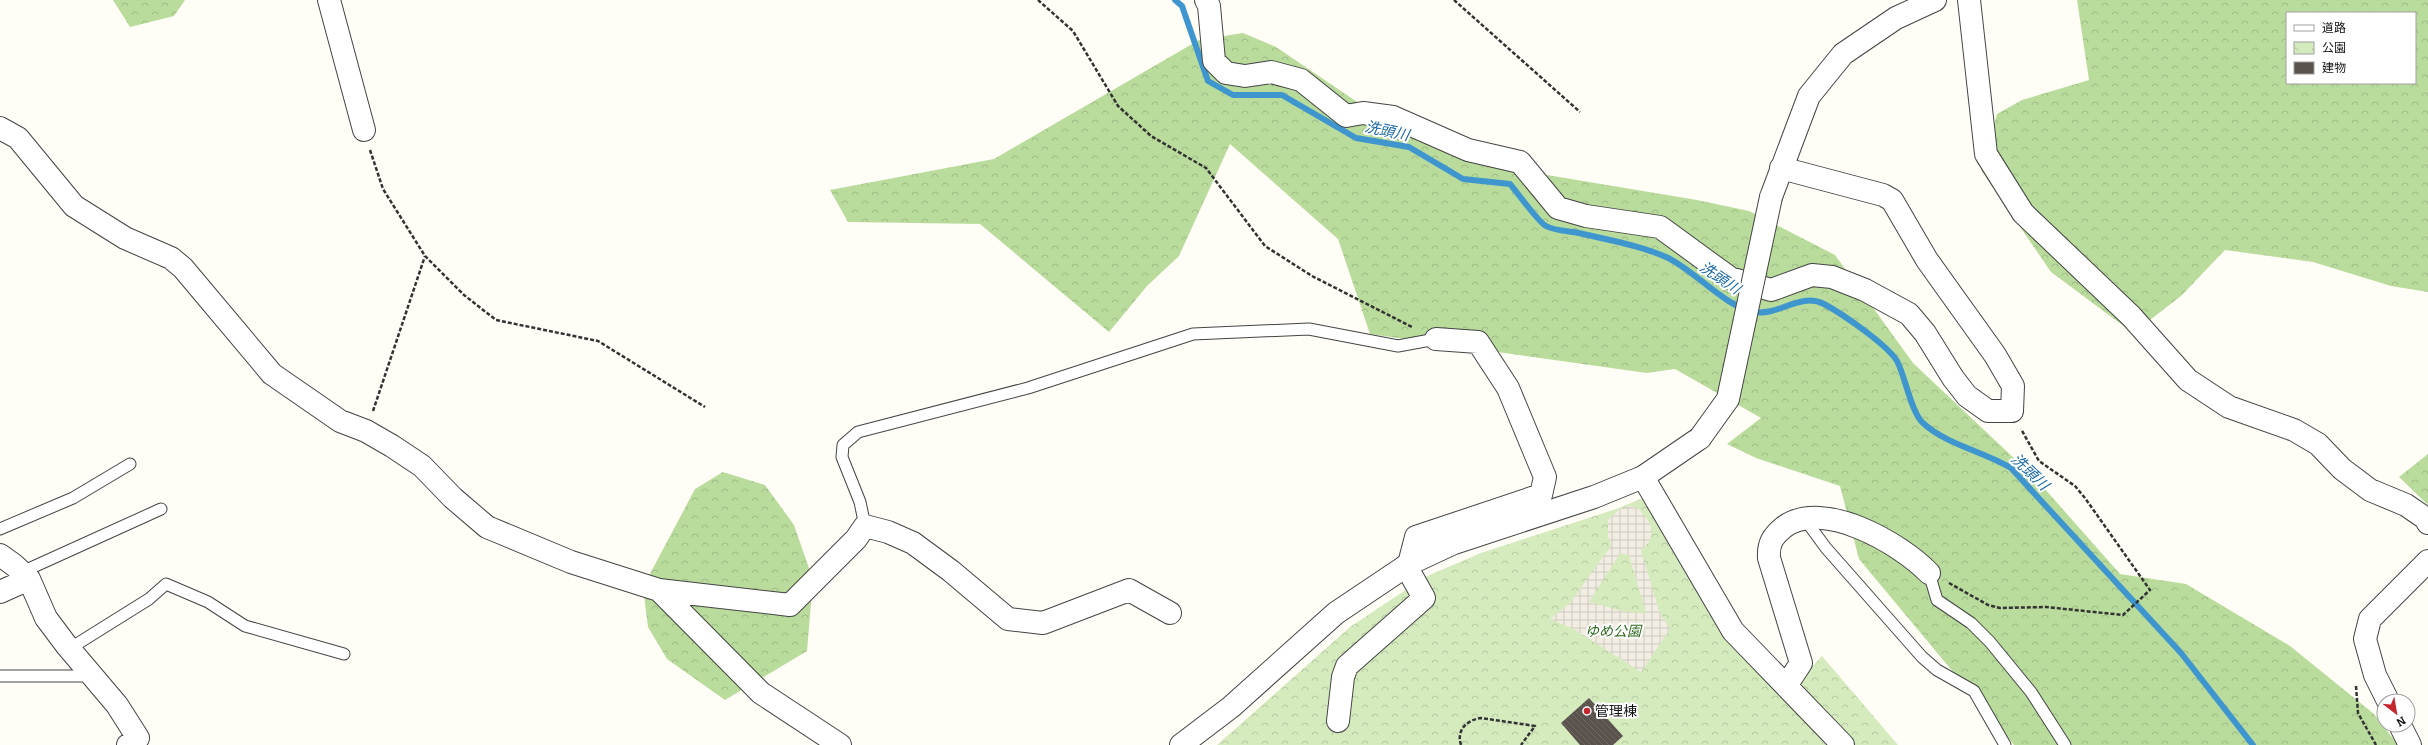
<svg xmlns="http://www.w3.org/2000/svg" width="2428" height="745" font-family="Bitter,'Noto Sans JP',serif">
  <style>
    .forest { fill: url(#forest-crowns); fill-rule: evenodd }
    .park { fill: url(#park-crowns) }
    .plaza { fill: url(#plaza-grid); fill-rule: evenodd }
    .lines { fill: none; stroke-linecap: round; stroke-linejoin: round }
    .stream { stroke: #3f96cf; stroke-width: 6 }
    .building { fill: url(#building-back-hatch) }
    .service-casing { stroke: #444; stroke-width: 13 }
    .minor-casing { stroke: #444; stroke-width: 24 }
    .tertiary-casing { stroke: #444; stroke-width: 24 }
    .path { stroke: #333; stroke-width: 2.5; stroke-dasharray: 4 2; stroke-linecap: butt }
    .service { stroke: #fff; stroke-width: 11 }
    .minor { stroke: #fff; stroke-width: 22 }
    .tertiary { stroke: #fff; stroke-width: 22 }
    .tertiary-bridge-casing { stroke: #444; stroke-width: 24; stroke-linecap: butt }
    .tertiary-bridge { stroke: #fff; stroke-width: 22 }
    .poi-dot { fill: #c4262e; stroke: #fff; stroke-width: 1.5 }
    .labels { text-anchor: middle; dominant-baseline: central; stroke-width: 4; stroke-linejoin: round; paint-order: stroke }
    .park-label { font-size: 14px; font-style: italic; fill: #2f6b1f; stroke: #fff }
    .poi-label { font-size: 14px; fill: #111; stroke: #fff; text-anchor: start }
    .water-label { font-size: 15px; font-style: italic; fill: #1768a6; stroke: #fff }
  </style>
  <defs>
    <pattern id="forest-crowns" width="20" height="18" patternUnits="userSpaceOnUse"><rect width="20" height="18" fill="#b9dc9c"/><path d="M2 6a3 3 0 1 1 6 0M12 15a3 3 0 1 1 6 0" fill="none" stroke="#9ebc85"/></pattern>
    <pattern id="park-crowns" width="20" height="18" patternUnits="userSpaceOnUse"><rect width="20" height="18" fill="#d5ebbd"/><path d="M2 6a3 3 0 1 1 6 0M12 15a3 3 0 1 1 6 0" fill="none" stroke="#b6c8a1"/></pattern>
    <pattern id="plaza-grid" width="8" height="8" patternUnits="userSpaceOnUse"><rect width="8" height="8" fill="#f1ede2"/><path d="M0 4h8M4 0v8" fill="none" stroke="#cecac1"/></pattern>
    <pattern id="building-back-hatch" width="6" height="6" patternUnits="userSpaceOnUse"><rect width="6" height="6" fill="#5a524d"/><path d="M-1 5l2 2M0 0l6 6M5-1l2 2" fill="none" stroke="#6d6662"/></pattern>
  </defs>
  <rect width="100%" height="100%" fill="#fffdf5"/>
  <path class="forest" d="M 113,0 L 185,0 L 174,16 L 130,27 Z
    M 2077,0 L 2428,0 L 2428,292 L 2391,286 L 2313,262 L 2225,250 L 2181,296 L 2133,333 L 2051,272 L 1981,170 L 1997,114 L 2022,100 L 2089,80 ZM 2287,13 L 2415,13 L 2415,83 L 2287,83 Z
    M 1243,33 L 1276,47 L 1391,125 L 1462,155 L 1547,175 L 1697,200 L 1749,211 L 1835,255 L 1913,363 L 2036,479 L 2120,574 L 2186,584 L 2290,646 L 2374,714 L 2398,745 L 2014,745 L 1859,559 L 1840,486 L 1756,458 L 1727,444 L 1761,418 L 1675,369 L 1647,373 L 1370,334 L 1338,239 L 1230,144 L 1179,256 L 1147,286 L 1109,332 L 980,224 L 848,222 L 830,190 L 994,159 L 1199,40 Z
    M 2428,454 L 2428,505 L 2399,477 Z
    M 723,472 L 765,485 L 794,525 L 813,580 L 807,651 L 725,700 L 667,659 L 648,627 L 643,587 L 695,489 Z"/>
  <path class="park" d="M 1664,489 L 1742,625 L 1784,669 L 1799,681 L 1822,656 L 1898,745 L 1217,745 L 1350,627 L 1425,577 L 1481,553 L 1619,508 Z"/>
  <path class="plaza" d="M 1630,506 L 1639,509 L 1649,522 L 1652,530 L 1649,542 L 1641,550 L 1659,611 L 1670,629 L 1641,672 L 1572,628 L 1550,619 L 1570,603 L 1611,546 L 1608,536 L 1608,520 L 1620,509 ZM 1620,553 L 1629,555 L 1646,613 L 1626,612 L 1589,602 Z"/>
  <g class="lines">
    <path class="stream" d="M 1175,0 L 1182,6 L 1208,81 L 1233,95 L 1282,95 L 1356,138 L 1409,147 L 1463,179 L 1510,184 C 1517,192 1539,223 1546,226 C 1555,231 1569,231 1579,233 C 1608,240 1639,245 1666,257 C 1695,270 1724,307 1755,312 C 1779,316 1800,292 1824,304 C 1841,313 1891,347 1898,363 C 1905,377 1912,414 1923,423 C 1947,445 1983,451 2011,468 L 2181,653 L 2253,745"/>
  </g>
  <path class="building" d="M 1589,698 L 1623,736 L 1613,745 L 1580,745 L 1561,723 Z"/>
  <g class="lines">
    <g class="service-casing">
      <path id="service" d="M 1804,518 L 1826,548 L 1922,657 L 1937,670 L 1974,691 L 2005,745
        M 865,526 L 860,502 L 842,457 L 843,445 L 858,432 L 1028,388 L 1193,334 L 1309,329 L 1398,346 L 1436,339
        M 0,529 L 73,498 L 130,464
        M 22,572 L 161,509
        M 1929,573 L 1937,600 L 1971,623 L 1990,642 L 2031,692 L 2065,745
        M 69,649 L 149,599 L 166,584 L 208,602 L 245,626 L 344,654
        M 0,676 L 91,676"/>
    </g>
    <g class="minor-casing">
      <path id="minor" d="M 329,0 L 364,130
        M 1206,0 L 1209,6 L 1214,61 L 1226,73 L 1245,76 L 1271,72 L 1301,80 L 1346,116 L 1363,113 L 1393,117 L 1468,150 L 1520,162 L 1558,208 L 1586,216 L 1660,227 L 1730,278 L 1771,290 L 1812,275 L 1832,277 L 1865,290 L 1909,314 L 1925,333 L 1953,378 L 1967,396 L 1988,411 L 2012,411 L 2013,386 L 1995,355 L 1927,260 L 1892,200 L 1883,195 L 1781,168
        M 1969,0 L 1986,154 L 2023,213 L 2131,316 L 2188,380 L 2229,407 L 2294,430 L 2318,444 L 2342,469 L 2370,490 L 2406,505 L 2425,518 L 2428,523
        M 0,128 L 18,138 L 74,206 L 125,238 L 171,258 L 183,268 L 272,374 L 340,421 L 366,431 L 392,446 L 422,466 L 453,498 L 487,527 L 571,562 L 659,590 L 761,693 L 840,745
        M 1643,477 L 1733,631 L 1843,745
        M 0,555 L 14,565 L 29,579
        M 1409,564 L 1416,537 L 1541,495 L 1545,477 L 1508,388 L 1478,342 L 1436,339
        M 659,590 L 790,605 L 856,539 L 865,526 L 888,532 L 913,543 L 951,571 L 1008,619 L 1043,623 L 1129,590 L 1170,613
        M 0,592 L 29,579 L 46,618 L 67,646 L 117,705 L 138,738 L 128,745
        M 1786,686 L 1801,663 L 1769,558 C 1768,543 1773,536 1784,527 C 1823,498 1901,544 1929,573
        M 2388,701 L 2375,675 L 2365,639 L 2370,619 L 2428,561
        M 1338,721 L 1343,677 L 1347,666 L 1424,598 L 1406,566
        M 2400,725 L 2410,745"/>
    </g>
    <g class="tertiary-casing">
      <path id="tertiary" d="M 1771,197 L 1809,96 L 1843,54 L 1896,18 L 1935,0
        M 1181,745 L 1231,707 L 1336,613 L 1409,564 L 1454,543 L 1594,497 L 1643,477 L 1700,438"/>
    </g>
    <path class="path" d="M 1038,0 L 1073,31 L 1118,106 L 1151,136 L 1206,168 L 1265,246 L 1312,276 L 1412,327
      M 1454,0 L 1580,112
      M 370,150 L 383,189 L 425,256 L 464,295 L 496,320 L 598,341 L 705,407
      M 373,411 L 425,256
      M 1949,583 L 1988,605 L 2000,608 L 2046,607 L 2123,615 L 2150,590 L 2085,498 L 2075,486 L 2039,461 L 2021,429
      M 2356,686 L 2358,713 L 2376,745
      M 1461,745 C 1456,730 1467,720 1481,718 L 1535,726 L 1521,745"/>
    <use href="#service" class="service"/>
    <use href="#minor" class="minor"/>
    <use href="#tertiary" class="tertiary"/>
    <g class="tertiary-bridge-casing">
      <path id="tertiary-bridge" d="M 1700,438 L 1728,399 L 1771,197"/>
    </g>
    <use href="#tertiary-bridge" class="tertiary-bridge"/>
  </g>
  <circle class="poi-dot" cx="1587" cy="711" r="4"/>
  <g class="labels">
    <g class="park-label">
      <text x="1613" y="631">ゆめ公園</text>
    </g>
    <g class="poi-label">
      <text x="1595" y="711">管理棟</text>
    </g>
    <g class="water-label">
      <text transform="translate(1387 131) rotate(12)">洗頭川</text>
      <text transform="translate(1720 278) rotate(34)">洗頭川</text>
      <text transform="translate(2030 472) rotate(44)">洗頭川</text>
    </g>
  </g>
  <rect x="2286" y="12" width="130" height="72" fill="#ffffff" stroke="#a0a0a0"/>
  <rect x="2294" y="25" width="20" height="6" fill="#ffffff" stroke="#a0a0a0"/>
  <text x="2322" y="32" font-size="12" fill="#111111">道路</text>
  <rect x="2294" y="42" width="20" height="12" fill="url(#park-crowns)" stroke="#a0a0a0"/>
  <text x="2322" y="52" font-size="12" fill="#111111">公園</text>
  <rect x="2294" y="62" width="20" height="12" fill="#5a524d" stroke="#a0a0a0"/>
  <text x="2322" y="72" font-size="12" fill="#111111">建物</text>
  <g transform="translate(2396 713) rotate(149)"><circle r="19" fill="#ffffff" stroke="#a0a0a0"/>
  <path d="M0-3L7 15L0 10L-7 15Z" fill="#c4262e"/>
  <text y="-6" font-size="11" font-weight="bold" text-anchor="middle" fill="#111111">N</text>
  </g>
</svg>
